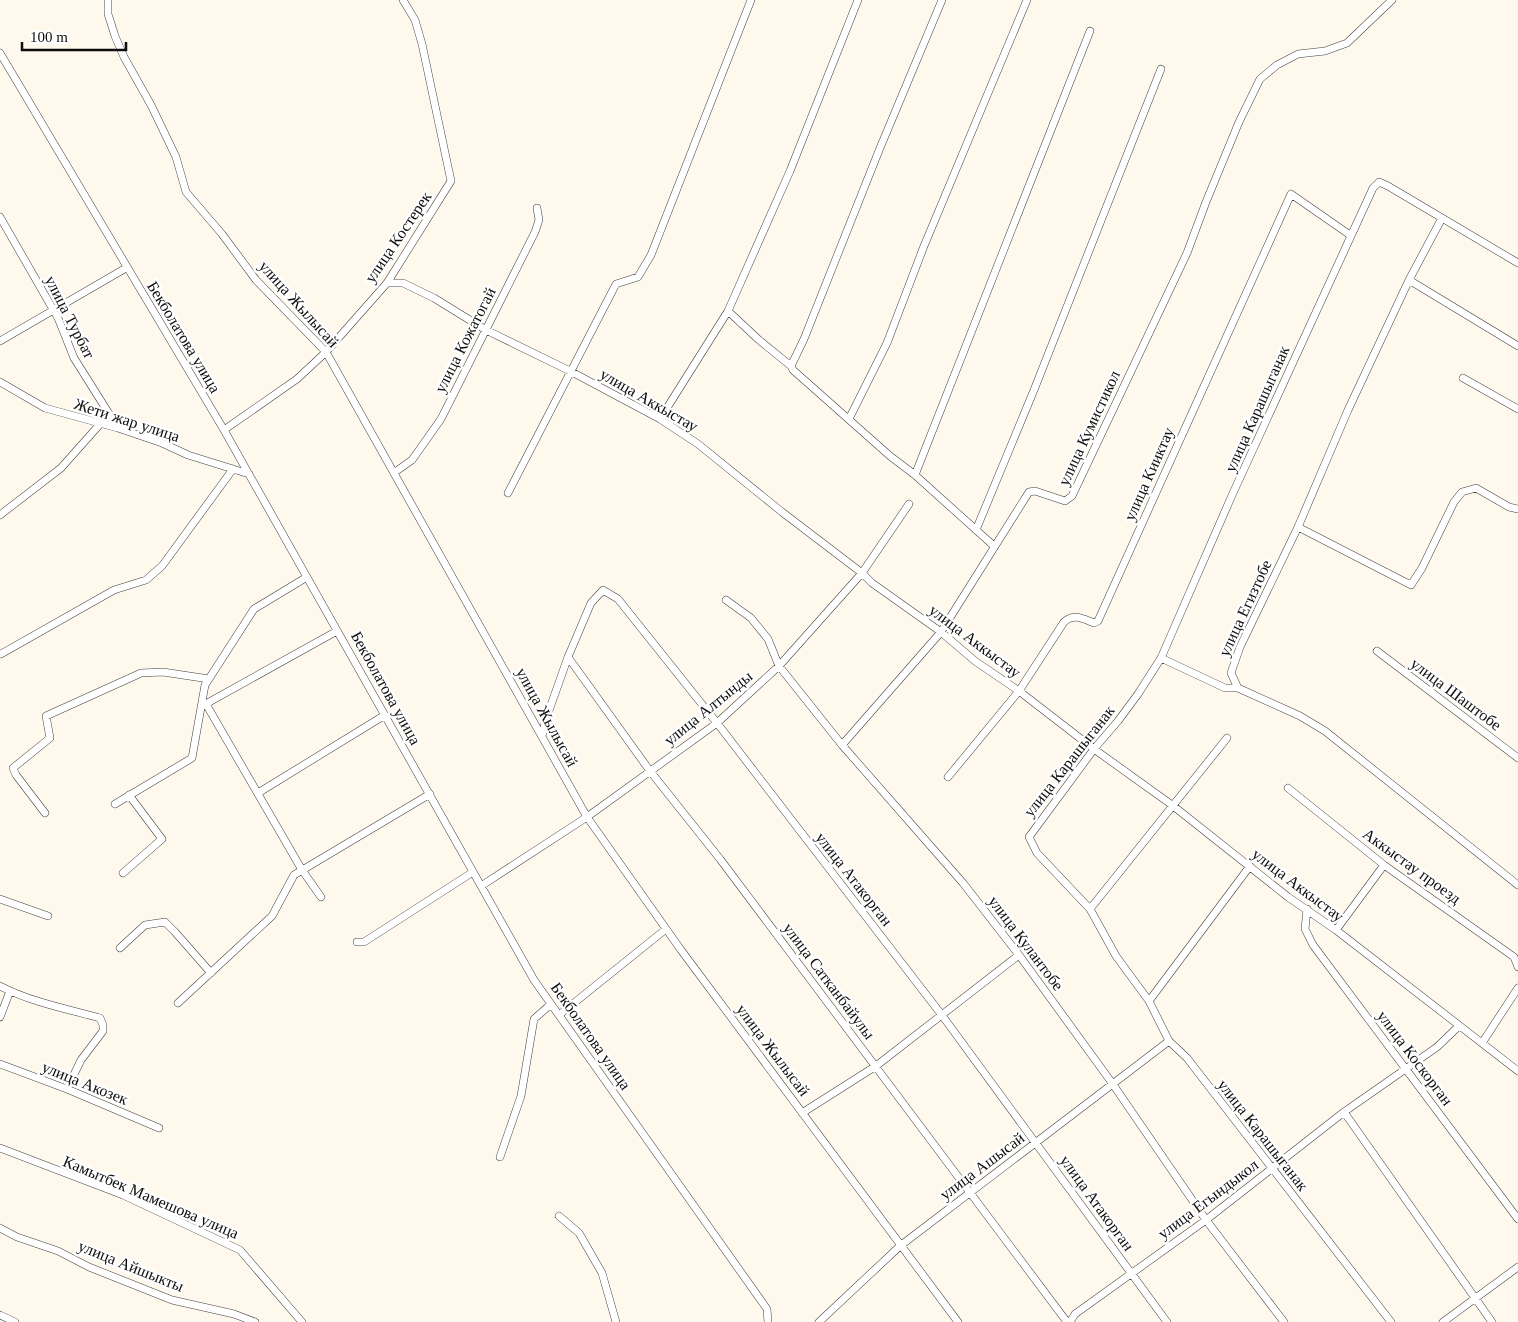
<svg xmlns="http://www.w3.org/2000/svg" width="1518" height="1322" font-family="Georgia,serif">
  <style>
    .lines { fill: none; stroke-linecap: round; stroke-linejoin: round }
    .minor-casing { stroke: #404040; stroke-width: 8 }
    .minor { stroke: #fff; stroke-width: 7 }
    .labels { text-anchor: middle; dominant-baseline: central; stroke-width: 5; stroke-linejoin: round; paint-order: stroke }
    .street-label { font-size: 16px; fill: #0d0d0d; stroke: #fff }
  </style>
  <rect width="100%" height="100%" fill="#fff8ed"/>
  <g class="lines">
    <g class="minor-casing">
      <path id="minor" d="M 108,0 L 108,14 L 115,36 L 124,57 L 151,105 L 176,157 L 186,192 L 222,234 L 256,280 L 326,352 L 587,817 L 681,950 L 958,1322
        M 942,0 L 880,148 L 804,339 L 791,366 L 793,370 L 890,456 L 915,475 L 994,546
        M 0,53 L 224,430 L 534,980 L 767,1309 L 768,1322
        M 0,217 L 58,318 L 74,358 L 118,428
        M 1442,218 L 1409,280 L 1518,346
        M 1409,280 L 1348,410 L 1298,527 L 1240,647 L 1231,673 L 1238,688 L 1300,716 L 1325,731 L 1518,885
        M 387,283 L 403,283 L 434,298 L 486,330 L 570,371 L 660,419 L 698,444 L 782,512 L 862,573 L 872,583 L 941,632 L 975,661 L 1019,691 L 1094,749 L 1172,805 L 1288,897 L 1336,930 L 1518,1071
        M 0,341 L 126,268
        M 791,366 L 759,340 L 728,311 L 790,171 L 858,0
        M 1463,378 L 1518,409
        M 0,382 L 45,408 L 118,428 L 162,443 L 188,455 L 249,474
        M 660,419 L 728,311
        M 849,419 L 887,343 L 924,246 L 1027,0
        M 224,430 L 297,379 L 326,352 L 387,283 L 451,181 L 422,44 L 415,20 L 403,0
        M 395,472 L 412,460 L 441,419 L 535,232 L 539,220 L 537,208
        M 915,475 L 1090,31
        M 508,493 L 616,284 L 638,277 L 651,255 L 751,0
        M 0,515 L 61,468 L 101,423
        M 1298,527 L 1411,585 L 1422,568 L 1454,502 L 1462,492 L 1476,488 L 1509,507 L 1518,509
        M 976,530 L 1034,390 L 1161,69
        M 726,600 L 751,618 L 768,639 L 779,666 L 842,745 L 963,883 L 1019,955 L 1112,1083 L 1206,1220 L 1284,1322
        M 1377,651 L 1518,758
        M 1,654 L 114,590 L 146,580 L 162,566 L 233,469
        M 568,657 L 650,771 L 720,859 L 1067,1322
        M 1161,658 L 1225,688 L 1238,688
        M 206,704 L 302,870 L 321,897
        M 202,706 L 337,631
        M 542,736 L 546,719 L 568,657 L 591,603 L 603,590 L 618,599 L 717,723 L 941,1014 L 1167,1322
        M 842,745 L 941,632 L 1029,492 L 1035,491 L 1065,501 L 1072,496 L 1187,253 L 1206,202 L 1239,122 L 1260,79 L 1277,65 L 1298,54 L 1325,51 L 1347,43 L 1392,0
        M 948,777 L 1019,691 L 1064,622 C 1074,613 1083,619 1094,623 L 1098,621 L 1291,194 L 1350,235
        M 1288,788 L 1384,865 L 1514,957 L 1518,967
        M 258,793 L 385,715
        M 115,804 L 192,758 L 205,685 L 254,609 L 307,577
        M 45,813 L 16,775 L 13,768 L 50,738 L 46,716 L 141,673 L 163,672 L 209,679
        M 123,873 L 162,839 L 129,795
        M 481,886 L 587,817 L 717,723 L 779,666 L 862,573 L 909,504
        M 0,899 L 48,916
        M 1090,909 L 1227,738
        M 1307,909 L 1305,929 L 1313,945 L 1518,1219
        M 1336,930 L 1384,865
        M 357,942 L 364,942 L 473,872
        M 120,948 L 145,925 L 165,922 L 175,932 L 211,973
        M 0,986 C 31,1002 67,1009 100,1018 L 103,1025 L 103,1031 L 81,1060 L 67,1089
        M 1149,1001 L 1250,866
        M 178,1003 L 272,916 L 294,875 L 430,794
        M 559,1015 L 666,929
        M 0,1017 L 10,991
        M 1482,1043 L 1518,988
        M 0,1064 L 67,1089 L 159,1128
        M 1344,1112 L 1492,1322
        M 802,1113 L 876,1066 L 1019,955
        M 0,1148 L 123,1195 L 240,1250 L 302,1322
        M 500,1157 L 521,1096 L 534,1019 L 551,1004
        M 559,1216 L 579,1233 L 602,1273 L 616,1322
        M 0,1228 L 17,1237 L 58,1251 L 89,1267 L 172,1300 L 234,1314 L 255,1322
        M 0,1315 L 15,1322
        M 819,1322 L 900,1246 L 1169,1041
        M 1070,1322 L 1075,1314 L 1206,1220 L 1344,1112 L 1437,1047 L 1459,1026
        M 1391,1322 L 1187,1058 L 1169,1041 L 1149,1001 L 1116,956 L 1090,909 L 1037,853 L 1029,837 L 1094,749 L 1118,721 L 1138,694 L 1161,658 L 1233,493 L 1373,188 L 1379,182 L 1388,186 L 1518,263
        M 1443,1322 L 1518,1267"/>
    </g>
    <use href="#minor" class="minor"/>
  </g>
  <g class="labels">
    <g class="street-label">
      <text transform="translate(398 237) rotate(-56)">улица Костерек</text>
      <text transform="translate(299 304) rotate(48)">улица Жылысай</text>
      <text transform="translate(70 317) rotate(63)">улица Турбат</text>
      <text transform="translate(184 337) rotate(59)">Бекболатова улица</text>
      <text transform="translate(465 340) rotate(-63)">улица Кожатогай</text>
      <text transform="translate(649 400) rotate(30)">улица Аккыстау</text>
      <text transform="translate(1257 409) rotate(-66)">улица Карашыганак</text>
      <text transform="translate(127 420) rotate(18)">Жети жар улица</text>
      <text transform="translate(1089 428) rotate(-65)">улица Кумистикол</text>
      <text transform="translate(1149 474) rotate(-66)">улица Кииктау</text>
      <text transform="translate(1245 608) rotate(-65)">улица Егизтобе</text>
      <text transform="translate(975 641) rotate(37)">улица Аккыстау</text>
      <text transform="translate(386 688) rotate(61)">Бекболатова улица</text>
      <text transform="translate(1456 694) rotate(37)">улица Шаштобе</text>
      <text transform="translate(708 708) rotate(-39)">улица Алтынды</text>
      <text transform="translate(547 717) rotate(61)">улица Жылысай</text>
      <text transform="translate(1069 761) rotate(-52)">улица Карашыганак</text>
      <text transform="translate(1412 866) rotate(36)">Аккыстау проезд</text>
      <text transform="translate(854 879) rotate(52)">улица Атакорган</text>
      <text transform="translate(1298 885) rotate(37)">улица Аккыстау</text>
      <text transform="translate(1026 943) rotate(53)">улица Кулантобе</text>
      <text transform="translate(829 981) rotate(53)">улица Сатканбайулы</text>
      <text transform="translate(591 1036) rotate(55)">Бекболатова улица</text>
      <text transform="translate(773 1050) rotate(53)">улица Жылысай</text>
      <text transform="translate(1415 1058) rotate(53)">улица Коскорган</text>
      <text transform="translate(85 1083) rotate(22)">улица Акозек</text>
      <text transform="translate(1263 1135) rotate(52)">улица Карашыганак</text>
      <text transform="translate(982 1166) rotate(-37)">улица Ашысай</text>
      <text transform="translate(151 1197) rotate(23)">Камытбек Мамешова улица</text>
      <text transform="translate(1208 1199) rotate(-37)">улица Егындыкол</text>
      <text transform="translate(1097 1203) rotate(54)">улица Атакорган</text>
      <text transform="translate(131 1266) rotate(22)">улица Айшыкты</text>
    </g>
  </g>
  <path d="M22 42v8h104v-8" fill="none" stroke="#0d0d0d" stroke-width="2.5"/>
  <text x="30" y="42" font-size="15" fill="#0d0d0d" stroke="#ffffff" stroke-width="4" paint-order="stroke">100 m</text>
</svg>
